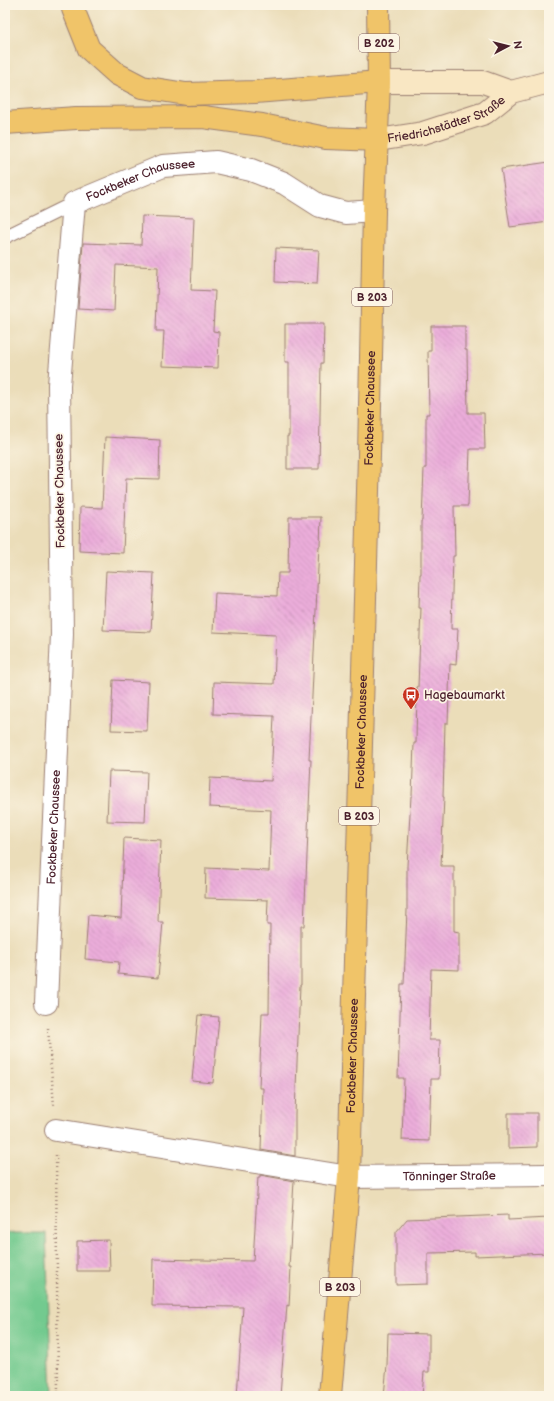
<svg xmlns="http://www.w3.org/2000/svg" width="554" height="1401" font-family="'Balsamiq Sans',sans-serif">
  <style>
    .green { fill: #73ca8f; stroke: #5e745d }
    .building { fill: url(#building-back-hatch) }
    .lines { fill: none; stroke-linecap: round; stroke-linejoin: round }
    .lane-casing { stroke: #9a7e72; stroke-width: 15 }
    .street-casing { stroke: #9a7e72; stroke-width: 24 }
    .secondary-casing { stroke: #9a7e72; stroke-width: 24 }
    .primary-casing { stroke: #9a7e72; stroke-width: 24 }
    .highway-casing { stroke: #9a7e72; stroke-width: 24 }
    .path { stroke: #9a7e72; stroke-width: 2.5; stroke-dasharray: 1 3; stroke-linecap: butt }
    .lane { stroke: #fff; stroke-width: 13 }
    .street { stroke: #fff; stroke-width: 22 }
    .secondary { stroke: #f9e7c3; stroke-width: 22 }
    .primary { stroke: #f0c469; stroke-width: 22 }
    .highway { stroke: #f0c469; stroke-width: 22 }
    .labels { text-anchor: middle; dominant-baseline: central; stroke-width: 3.5; stroke-linejoin: round; paint-order: stroke }
    .shield { fill: #fcf5e5; stroke: #7f5f63; stroke-width: 1 }
    .shield-label { font-size: 11px; font-weight: bold; fill: #4a1f2b }
    .street-label { font-size: 12px; fill: #4a1f2b; stroke: #fcf5e5 }
    .poi-label { font-size: 12px; fill: #4a1f2b; stroke: #fcf5e5; text-anchor: start }
  </style>
  <defs>
    <pattern id="building-back-hatch" width="6" height="6" patternUnits="userSpaceOnUse"><rect width="6" height="6" fill="#ebadda"/><path d="M-1 5l2 2M0 0l6 6M5-1l2 2" fill="none" stroke="#cb94bb"/></pattern>
  </defs>
  <rect width="100%" height="100%" fill="#fcf5e5"/>
  <filter id="ink" filterUnits="userSpaceOnUse"><feTurbulence type="fractalNoise" baseFrequency=".025" numOctaves="2"/><feDisplacementMap in="SourceGraphic" scale="8" xChannelSelector="R" yChannelSelector="G"/><feConvolveMatrix kernelMatrix="1 2 1 2 8 2 1 2 1" color-interpolation-filters="sRGB"/></filter>
  <filter id="wash" filterUnits="userSpaceOnUse"><feTurbulence type="fractalNoise" baseFrequency=".012" numOctaves="4" result="noise"/><feDisplacementMap in="SourceGraphic" scale="16" xChannelSelector="R" yChannelSelector="G"/><feGaussianBlur stdDeviation="0.9" result="paint"/><feColorMatrix in="noise" values="0 0 0 0 0 0 0 0 0 0 0 0 0 0 0 0 0 1.4 0 .05"/><feComposite in="paint" operator="in"/></filter>
  <g filter="url(#wash)">
    <rect width="100%" height="100%" fill="#ebddb9"/>
    <path class="green" d="M 5,1233 L 46,1233 L 52,1396 L 5,1396 Z"/>
    <g id="blocks">
      <path class="building" d="M 549,162 L 549,222 L 510,227 L 501,169 Z
        M 142,216 L 194,218 L 191,290 L 215,291 L 213,331 L 219,332 L 218,368 L 162,366 L 164,331 L 156,331 L 158,267 L 116,265 L 114,311 L 78,309 L 83,243 L 141,245 Z
        M 276,248 L 319,250 L 317,284 L 275,282 Z
        M 285,324 L 324,324 L 323,363 L 321,363 L 319,469 L 287,469 L 287,436 L 289,436 L 289,362 L 285,362 Z
        M 431,326 L 465,326 L 465,350 L 467,350 L 468,413 L 484,413 L 485,449 L 470,449 L 468,506 L 454,506 L 455,556 L 453,556 L 451,629 L 458,629 L 456,665 L 450,664 L 448,723 L 445,723 L 443,797 L 444,797 L 441,866 L 454,866 L 454,931 L 459,932 L 459,970 L 431,969 L 429,1040 L 440,1040 L 439,1079 L 431,1079 L 429,1141 L 402,1140 L 404,1078 L 398,1078 L 401,984 L 404,984 L 407,910 L 407,866 L 411,796 L 412,796 L 414,743 L 416,743 L 417,687 L 418,687 L 421,608 L 419,608 L 420,574 L 421,574 L 421,521 L 422,521 L 424,468 L 426,468 L 426,414 L 429,414 L 428,351 L 431,351 Z
        M 105,437 L 160,440 L 159,479 L 126,478 L 123,553 L 79,551 L 80,507 L 102,508 Z
        M 289,517 L 321,517 L 320,546 L 319,546 L 309,760 L 311,760 L 304,926 L 301,926 L 301,985 L 300,985 L 295,1114 L 295,1156 L 261,1150 L 263,1088 L 259,1088 L 262,1013 L 269,1013 L 270,925 L 267,925 L 268,900 L 205,898 L 206,868 L 269,871 L 271,810 L 209,807 L 210,778 L 271,781 L 274,716 L 213,714 L 214,682 L 274,684 L 276,635 L 213,632 L 215,593 L 277,596 L 278,573 L 288,573 Z
        M 106,571 L 154,573 L 151,632 L 103,630 Z
        M 113,680 L 149,682 L 147,731 L 111,730 Z
        M 109,771 L 147,772 L 145,822 L 107,821 Z
        M 124,838 L 161,840 L 158,922 L 163,922 L 158,978 L 118,974 L 119,962 L 85,959 L 88,915 L 121,918 Z
        M 198,1015 L 219,1017 L 213,1083 L 192,1081 Z
        M 508,1113 L 537,1113 L 537,1147 L 508,1148 Z
        M 260,1175 L 294,1181 L 289,1267 L 291,1267 L 289,1306 L 287,1305 L 280,1396 L 237,1396 L 243,1307 L 152,1306 L 153,1259 L 253,1261 L 258,1177 L 260,1177 Z
        M 508,1215 L 508,1220 L 549,1218 L 549,1253 L 475,1256 L 475,1252 L 428,1253 L 428,1284 L 396,1285 L 396,1232 L 407,1219 Z
        M 109,1240 L 110,1271 L 77,1271 L 77,1241 Z
        M 388,1333 L 429,1334 L 429,1372 L 424,1372 L 422,1396 L 384,1396 L 387,1365 Z"/>
    </g>
  </g>
  <g filter="url(#ink)">
    <use href="#blocks" fill-opacity="0" stroke="#9a7e72" stroke-width="1"/>
    <g class="lines">
      <g class="lane-casing">
        <path id="lane" d="M 5,237 L 74,203"/>
      </g>
      <g class="street-casing">
        <g id="street">
          <path id="s1" d="M 46,1003 L 62,634 L 59,385 L 74,203 L 163,166 L 216,162 L 251,170 L 284,183 L 320,206 L 346,213 L 374,211"/>
          <path id="s2" d="M 56,1130 L 349,1177 L 549,1175"/>
        </g>
      </g>
      <g class="secondary-casing">
        <g id="secondary">
          <path d="M 379,82 L 483,82 L 511,92"/>
          <path id="s3" d="M 378,140 L 423,133 L 485,113 L 511,92 L 549,82"/>
        </g>
      </g>
      <g class="primary-casing">
        <g id="primary">
          <path d="M 73,5 L 73,9 L 89,49 L 117,74 L 142,87 L 186,94 L 255,92 L 379,82"/>
          <path id="s4" d="M 330,1396 L 349,1177 L 369,455 L 374,211 L 379,82 L 378,5"/>
        </g>
      </g>
      <g class="highway-casing">
        <path id="highway" d="M 5,123 L 76,118 L 203,117 L 262,125 L 326,138 L 378,140"/>
      </g>
      <path class="path" d="M 48,1028 L 54,1106
        M 56,1155 L 58,1396"/>
      <use href="#lane" class="lane"/>
      <use href="#street" class="street"/>
      <use href="#secondary" class="secondary"/>
      <use href="#primary" class="primary"/>
      <use href="#highway" class="highway"/>
    </g>
  </g>
  <defs>
    <g id="bus-pin" transform="scale(0.9)"><path d="M0 17L-7.5 6A9.5 9.5 0 1 1 7.5 6Z" fill="#c8321e" stroke="#fcf5e5"/><path d="M-5-6H5V4H4V6H2V4H-2V6H-4V4H-5ZM-3.5-4V0h7V-4ZM-3.5 1.2v1.5H-2V1.2ZM2 1.2v1.5H3.5V1.2Z" fill="#fff"/></g>
  </defs>
  <g fill-rule="evenodd">
    <use href="#bus-pin" x="411" y="695"/>
  </g>
  <g class="labels">
    <g class="shield">
      <rect x="359" y="34" width="40" height="18" rx="3"/>
      <rect x="352" y="288" width="40" height="18" rx="3"/>
      <rect x="339" y="807" width="40" height="18" rx="3"/>
      <rect x="320" y="1278" width="40" height="18" rx="3"/>
    </g>
    <g class="shield-label">
      <text x="379" y="43">B 202</text>
      <text x="372" y="297">B 203</text>
      <text x="359" y="816">B 203</text>
      <text x="340" y="1287">B 203</text>
    </g>
    <g class="street-label">
      <text stroke="none"><textPath href="#s3" startOffset="72">Friedrichstädter Straße</textPath></text>
      <text stroke="none"><textPath href="#s1" startOffset="872">Fockbeker Chaussee</textPath></text>
      <text stroke="none"><textPath href="#s4" startOffset="989">Fockbeker Chaussee</textPath></text>
      <text transform="translate(60 491) rotate(-91)">Fockbeker Chaussee</text>
      <text stroke="none"><textPath href="#s4" startOffset="665">Fockbeker Chaussee</textPath></text>
      <text stroke="none"><textPath href="#s1" startOffset="176">Fockbeker Chaussee</textPath></text>
      <text stroke="none"><textPath href="#s4" startOffset="341">Fockbeker Chaussee</textPath></text>
      <text stroke="none"><textPath href="#s2" startOffset="397">Tönninger Straße</textPath></text>
    </g>
    <g class="poi-label">
      <text x="424" y="695">Hagebaumarkt</text>
    </g>
  </g>
  <rect width="554" height="1401" fill="none" stroke="#fcf5e5" stroke-width="20"/>
  <g transform="translate(508 46) rotate(83)" stroke="#fcf5e5" stroke-width="3" paint-order="stroke">
  <path d="M0-3L7 15L0 10L-7 15Z" fill="#4a1f2b"/>
  <text y="-6" font-size="11" font-weight="bold" text-anchor="middle" fill="#4a1f2b">N</text>
  </g>
</svg>
